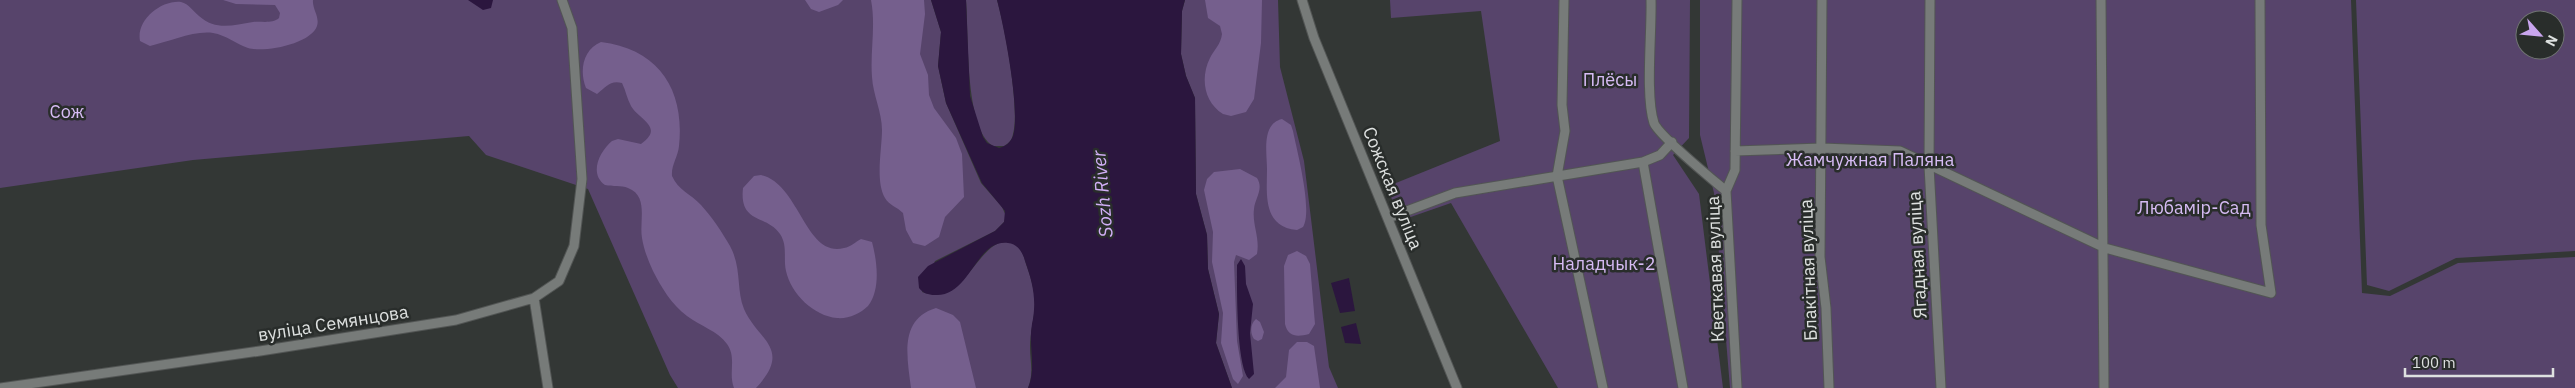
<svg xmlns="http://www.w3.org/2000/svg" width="2575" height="388" font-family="'IBM Plex Sans',sans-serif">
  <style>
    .green { fill: #57446b; fill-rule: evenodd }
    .forest { fill: #755f8d }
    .water { fill: #2b163e }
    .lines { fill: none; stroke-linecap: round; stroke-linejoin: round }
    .minor-casing { stroke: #525554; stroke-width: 11 }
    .minor { stroke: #777b79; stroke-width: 9 }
    .labels { text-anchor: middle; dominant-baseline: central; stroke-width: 5; stroke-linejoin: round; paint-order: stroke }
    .park-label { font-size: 18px; fill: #d7bcf5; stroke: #292d2b }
    .street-label { font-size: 18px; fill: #dee1e0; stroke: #292d2b }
    .water-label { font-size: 19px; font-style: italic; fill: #d1aff6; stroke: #292d2b }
  </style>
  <rect width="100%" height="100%" fill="#333735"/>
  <path class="green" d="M 0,0 L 931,0 L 941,32 L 938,66 L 946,103 L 981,183 L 1002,207 L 1006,216 L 1004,222 L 995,231 L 935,261 L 922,292 C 967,309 979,232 1012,243 C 1021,246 1024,256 1026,264 C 1031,278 1035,291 1035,305 C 1034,319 1030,333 1030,347 C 1030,362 1034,373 1028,388 L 678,388 L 670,375 L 588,189 L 486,155 L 469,136 L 193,160 L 0,188 Z
    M 966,0 L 997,0 C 1005,28 1020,108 1013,134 C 1012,140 1009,143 1004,146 L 993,146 C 964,128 969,33 966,0 Z
    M 1185,0 L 1278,0 L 1280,67 L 1304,161 L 1329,367 L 1338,388 L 1232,388 L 1216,343 L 1219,314 L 1208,269 L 1207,235 L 1196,194 L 1195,98 L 1186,76 L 1181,54 L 1182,11 Z
    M 1390,0 L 1690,0 L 1689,138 L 1673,155 L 1699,194 L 1723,388 L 1558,388 L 1451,203 L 1402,220 L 1386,187 L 1500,141 L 1481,11 L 1391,18 Z
    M 1700,0 L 2351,0 L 2362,293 L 2390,296 L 2458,263 L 2575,257 L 2575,388 L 1730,388 L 1714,193 L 1700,135 Z
    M 2356,0 L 2575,0 L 2575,251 L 2456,258 L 2389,291 L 2367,285 ZM 2525,20 L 2555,20 L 2555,50 L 2525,50 Z"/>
  <path class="forest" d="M 223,0 L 313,0 C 312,9 320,17 317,26 C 311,44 264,53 248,48 C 236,44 226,35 213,33 C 195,30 168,42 150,46 L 140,41 C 136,20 161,0 181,2 C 189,4 193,11 199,16 C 216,31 233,25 253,22 C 262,21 272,24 279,18 L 280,13 L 275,5 L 236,4 Z
    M 805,0 L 843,0 L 838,5 L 819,12 L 811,9 Z
    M 871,0 L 924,0 L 925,14 L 920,54 L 928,75 L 929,95 L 934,108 L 956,138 L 962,154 L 964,197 L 945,217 L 939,237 L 925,246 L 913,243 L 906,230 L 903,213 C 897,207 889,205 885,198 C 875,181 882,149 882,130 C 882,112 873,95 872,77 C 870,51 876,26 871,0 Z
    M 1205,0 L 1262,0 L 1261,43 L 1254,99 L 1246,112 L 1231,116 L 1223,114 C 1204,102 1200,78 1210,58 C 1214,50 1221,44 1222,34 L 1220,26 L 1208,18 Z
    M 601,42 C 659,49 685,90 679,146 C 678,157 671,165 672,176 C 678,190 691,194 701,205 C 712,217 722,232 730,246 C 742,268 736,289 744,309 C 758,341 793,348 756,388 L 734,388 C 728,373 737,358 727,344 C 718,331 700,326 687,316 C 672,305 661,287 653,271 C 648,260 644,250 642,238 C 639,221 649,196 628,188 C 621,185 613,187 605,185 C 589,174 599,152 612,141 L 618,139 L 641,144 C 665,127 639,120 631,106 C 627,99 626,91 622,83 C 610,80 606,87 597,94 L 586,88 C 579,71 583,49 601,42 Z
    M 1282,119 L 1291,125 L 1293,131 C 1297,151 1313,211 1303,227 L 1297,230 C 1262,227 1267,193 1267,169 C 1267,153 1261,124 1282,119 Z
    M 1240,169 L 1257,178 C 1264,189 1255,198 1254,209 C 1252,225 1260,237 1257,254 L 1249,260 L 1236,255 L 1234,262 L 1237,341 L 1243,376 L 1238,384 L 1233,379 L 1221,343 L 1223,313 L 1212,262 L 1213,232 L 1204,190 L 1207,179 L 1214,172 Z
    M 761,175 C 800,184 805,258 844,248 C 851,247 855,242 861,239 L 872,242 C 877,261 881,289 868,306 C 860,314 848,319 837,318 C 814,316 791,294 786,271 C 783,258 788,246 780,234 C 766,214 739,224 743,188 L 754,176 Z
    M 1297,251 L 1306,256 L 1310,264 L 1315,324 L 1309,334 C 1297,337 1288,337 1285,324 L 1284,266 L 1288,255 Z
    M 936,308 L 953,315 L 960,322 L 976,388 L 911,388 C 907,357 899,319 936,308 Z
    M 1256,319 L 1260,322 L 1264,332 L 1262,339 L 1258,341 L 1254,339 C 1250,333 1250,324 1256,319 Z
    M 1297,342 L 1307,342 L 1314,346 L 1320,388 L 1275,388 L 1286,377 L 1289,350 Z"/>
  <path class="water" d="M 468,0 L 493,0 L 491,8 L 483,10 Z
    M 931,0 L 966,0 L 970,96 L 983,137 L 987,143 L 999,148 C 1006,146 1010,143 1013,136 C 1021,113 1004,26 997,0 L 1185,0 L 1182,11 L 1181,54 L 1186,76 L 1195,98 L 1196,194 L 1207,235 L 1208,269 L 1219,314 L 1216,343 L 1232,388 L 1028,388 C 1037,367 1028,346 1032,324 C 1037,301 1033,283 1025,261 C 1023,253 1018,244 1008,243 C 975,239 971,297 935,295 C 928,295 923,293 919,288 L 918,277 L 928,266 L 995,231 L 1004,222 L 1005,211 L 982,183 L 946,103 L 938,66 L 941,32 Z
    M 1241,259 L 1245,266 L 1246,284 L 1253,304 L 1250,333 L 1254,374 L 1249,379 C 1236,367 1237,286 1237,265 Z
    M 1349,278 L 1355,311 L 1340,313 L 1331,283 Z
    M 1356,323 L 1361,344 L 1345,343 L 1341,327 Z"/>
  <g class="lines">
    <g class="minor-casing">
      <path id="minor" d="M 1302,0 L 1314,38 L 1457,388
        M 1564,0 L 1562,105 L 1565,131 L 1557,176 L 1603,388
        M 1651,0 C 1652,31 1645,96 1654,123 C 1659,136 1712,179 1726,191
        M 1822,0 L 1820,257 L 1826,308 L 1829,388
        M 1930,0 L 1929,166 L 1941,388
        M 2101,0 L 2104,388
        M 1735,151 L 1822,148 L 1900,151 L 2105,248 L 2271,293 L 2261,225 L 2260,0
        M 1643,162 L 1683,388
        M 1388,218 L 1455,193 L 1643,162 L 1660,155 L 1672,142
        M 534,298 L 548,388
        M 0,388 L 260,351 L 456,320 L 534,298 L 559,281 L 574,246 L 582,179 L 572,28 L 562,0
        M 1737,388 L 1726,191 L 1735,170 L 1737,0"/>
    </g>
    <use href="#minor" class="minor"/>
  </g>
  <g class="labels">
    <g class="park-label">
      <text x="1610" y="79">Плёсы</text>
      <text x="67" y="111">Сож</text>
      <text x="1870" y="159">Жамчужная Паляна</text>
      <text x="2194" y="207">Любамір-Сад</text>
      <text x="1604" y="263">Наладчык-2</text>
    </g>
    <g class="street-label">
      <text transform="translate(1393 188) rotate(68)">Сожская вуліца</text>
      <text transform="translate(1917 255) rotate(-93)">Ягадная вуліца</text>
      <text transform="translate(1715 269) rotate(-92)">Кветкавая вуліца</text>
      <text transform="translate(1808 270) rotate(-92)">Блакітная вуліца</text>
      <text transform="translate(333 323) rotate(-9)">вуліца Семянцова</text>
    </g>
    <g class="water-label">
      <text transform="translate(1102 194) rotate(-95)">Sozh River</text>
    </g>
  </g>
  <g transform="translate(2540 35) rotate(117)"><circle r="24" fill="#292d2b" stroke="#717573"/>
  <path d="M0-4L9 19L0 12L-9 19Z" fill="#c9a5ee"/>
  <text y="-8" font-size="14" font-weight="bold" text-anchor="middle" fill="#dee1e0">N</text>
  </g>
  <path d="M2405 368v8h148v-8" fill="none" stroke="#dee1e0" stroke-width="2.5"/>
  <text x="2412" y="368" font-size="15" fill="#dee1e0" stroke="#292d2b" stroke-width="4" paint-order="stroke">100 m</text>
</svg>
